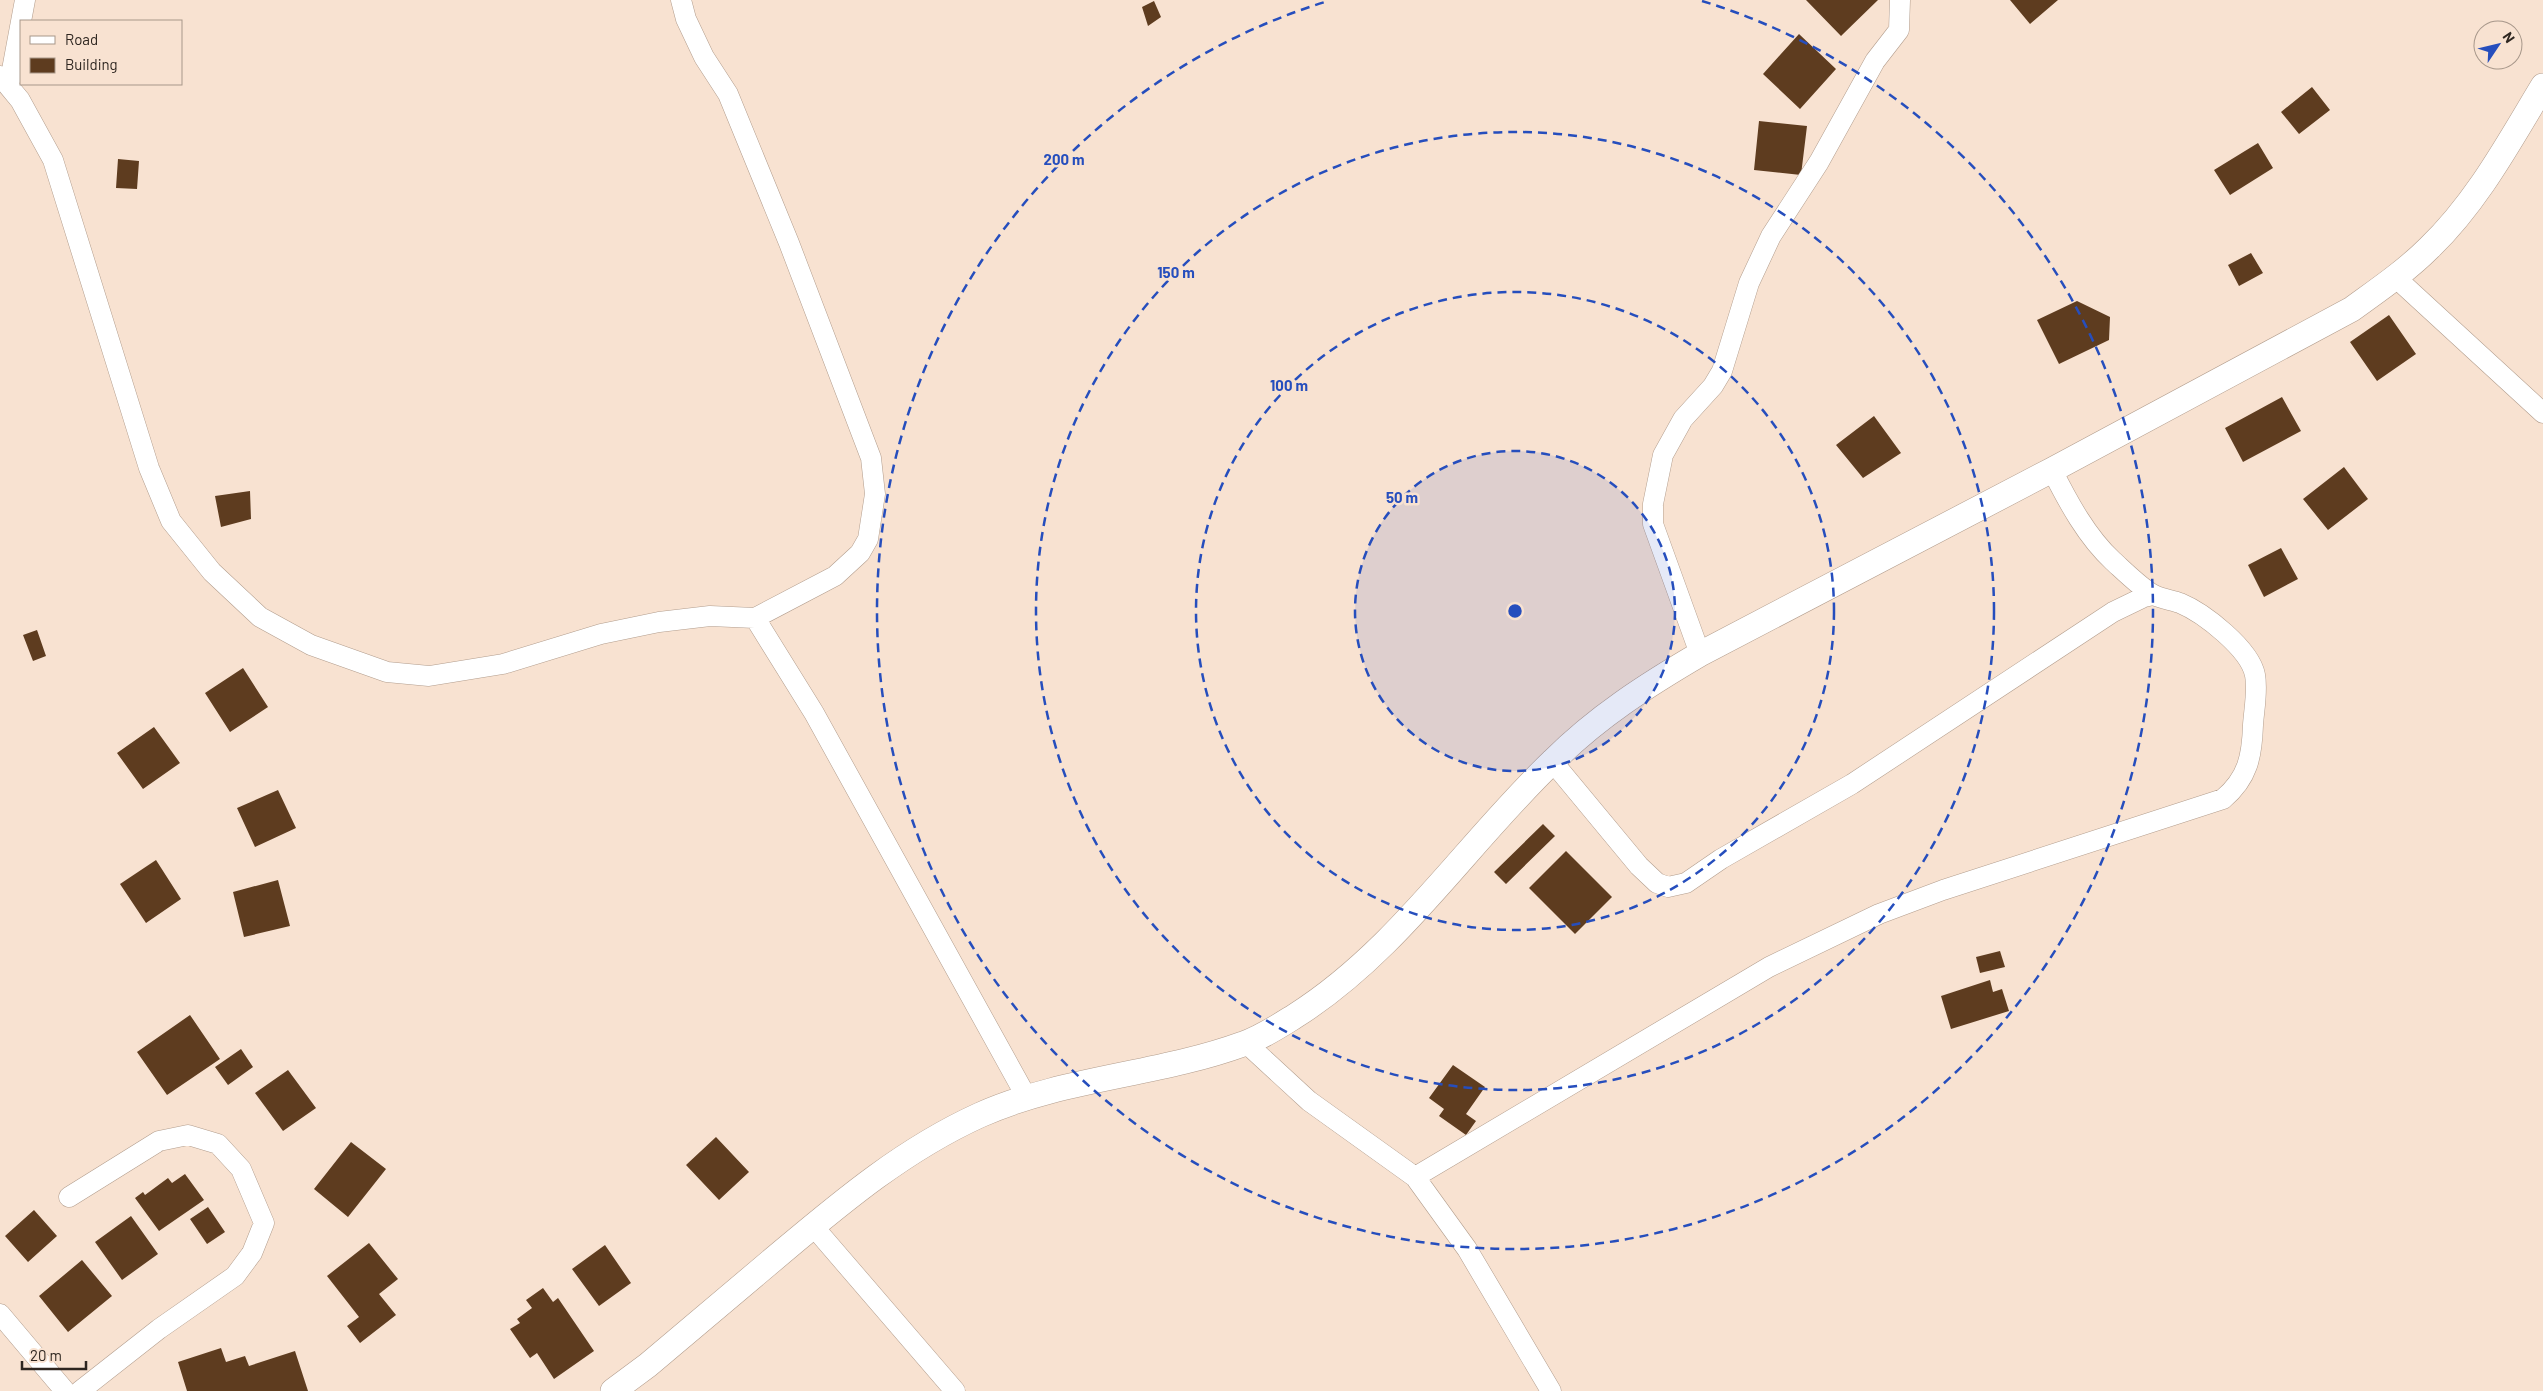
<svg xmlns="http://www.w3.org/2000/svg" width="2543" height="1391" font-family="Barlow,sans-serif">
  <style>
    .building { fill: #5e3c1f }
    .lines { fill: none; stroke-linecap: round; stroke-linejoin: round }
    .minor-casing { stroke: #b29d8d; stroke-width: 21 }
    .tertiary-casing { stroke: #b29d8d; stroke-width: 26 }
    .minor { stroke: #fff; stroke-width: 20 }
    .tertiary { stroke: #fff; stroke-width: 25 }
    .ring { fill: none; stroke: #264ebd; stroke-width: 2.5; stroke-dasharray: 9 6 }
    .centre { fill: #264ebd; stroke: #f8e2d1; stroke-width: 2.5 }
    .ring-label { font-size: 15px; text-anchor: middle; font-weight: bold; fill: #264ebd; stroke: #f8e2d1; stroke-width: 5; stroke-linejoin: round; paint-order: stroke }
  </style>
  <rect width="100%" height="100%" fill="#f8e2d1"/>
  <path class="building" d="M 1806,0 L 1878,0 L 1841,36 Z
    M 2010,0 L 2058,0 L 2030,24 Z
    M 1154,1 L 1161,17 L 1148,26 L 1142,7 Z
    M 1799,34 L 1836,69 L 1800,109 L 1763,74 Z
    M 2312,87 L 2330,110 L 2299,134 L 2281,112 Z
    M 1759,121 L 1807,126 L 1801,175 L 1754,170 Z
    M 2258,143 L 2273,168 L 2230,195 L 2214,170 Z
    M 118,159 L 139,161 L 137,189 L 116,188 Z
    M 2251,253 L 2263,273 L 2239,286 L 2228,265 Z
    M 2077,301 L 2110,317 L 2109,340 L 2059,364 L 2037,320 Z
    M 2389,315 L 2416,354 L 2377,381 L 2350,342 Z
    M 2282,397 L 2301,431 L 2243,462 L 2225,428 Z
    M 1874,416 L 1901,453 L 1863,478 L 1836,445 Z
    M 2344,467 L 2368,499 L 2328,530 L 2303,499 Z
    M 250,491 L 251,519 L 221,527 L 215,496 Z
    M 2281,548 L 2298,579 L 2264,597 L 2248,565 Z
    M 37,630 L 46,656 L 33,661 L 23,635 Z
    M 243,668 L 268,707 L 230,732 L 205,693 Z
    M 154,727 L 180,763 L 143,789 L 117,753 Z
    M 278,790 L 296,828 L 255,847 L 237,808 Z
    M 1543,824 L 1555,836 L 1506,884 L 1494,872 Z
    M 1566,851 L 1612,897 L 1575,934 L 1529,888 Z
    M 156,860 L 181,899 L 146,923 L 120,884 Z
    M 278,880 L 290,926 L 244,937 L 233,892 Z
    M 2000,951 L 2005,967 L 1980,973 L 1976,957 Z
    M 1990,980 L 1993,992 L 2002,989 L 2009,1011 L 1951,1029 L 1941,996 Z
    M 190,1015 L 220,1059 L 167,1095 L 137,1052 Z
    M 241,1049 L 253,1067 L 228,1085 L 215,1067 Z
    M 1453,1065 L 1485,1087 L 1466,1114 L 1476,1121 L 1466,1135 L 1439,1116 L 1444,1109 L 1429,1098 Z
    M 288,1070 L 316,1108 L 283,1131 L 255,1093 Z
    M 716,1137 L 749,1172 L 719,1200 L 686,1165 Z
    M 351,1142 L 386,1169 L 348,1217 L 314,1189 Z
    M 185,1174 L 204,1200 L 159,1231 L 135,1198 L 143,1192 L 145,1195 L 168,1178 L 172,1183 Z
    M 208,1207 L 225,1232 L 207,1244 L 190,1219 Z
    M 34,1210 L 57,1236 L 28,1262 L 5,1236 Z
    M 131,1216 L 158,1254 L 122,1280 L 95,1242 Z
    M 369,1243 L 398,1279 L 379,1294 L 396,1315 L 360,1343 L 347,1326 L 359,1317 L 327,1276 Z
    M 605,1245 L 631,1283 L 599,1306 L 572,1269 Z
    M 82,1260 L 112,1296 L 68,1332 L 39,1296 Z
    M 543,1288 L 553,1302 L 558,1298 L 594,1351 L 554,1379 L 537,1353 L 530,1358 L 510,1329 L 520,1323 L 517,1319 L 532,1308 L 526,1300 Z
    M 221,1348 L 226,1362 L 245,1356 L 249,1366 L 295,1351 L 308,1391 L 187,1391 L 178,1362 Z"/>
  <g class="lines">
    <g class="minor-casing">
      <path id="minor" d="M 681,0 L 686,19 L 704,57 L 728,94 L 789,243 L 871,458 L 875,494 L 868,539 L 860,553 L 835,576 L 755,618
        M 0,76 L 20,100 L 53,160 L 149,468 L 171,521 L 212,572 L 260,617 L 311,645 L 387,672 L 429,676 L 503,664 L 601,634 L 659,622 L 710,616 L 755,618 L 814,713 L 1027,1098
        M 9,86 L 25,0
        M 2395,277 L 2543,413
        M 1700,654 L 1653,524 L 1653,504 L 1663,455 L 1683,419 L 1713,386 L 1722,371 L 1749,283 L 1771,236 L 1819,162 L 1875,61 L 1899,30 L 1900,0
        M 1552,761 L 1639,866 L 1657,883 L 1668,887 L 1686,883 L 1721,859 L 1852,784 L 2113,612 L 2144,597 L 2153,595
        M 1246,1043 L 1309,1101 L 1415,1177 L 1467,1249 L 1551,1391
        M 1415,1177 L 1769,967 L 1879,914 L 1943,890 L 2223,799 C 2248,778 2252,756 2253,725 C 2254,710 2258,690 2255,675 C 2250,649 2204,613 2180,603 C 2172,600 2162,599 2154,595 C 2142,589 2124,571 2113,561 C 2087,537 2068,502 2052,470
        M 69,1197 L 159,1141 L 188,1135 L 218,1144 L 241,1169 L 264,1223 L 252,1253 L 235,1276 L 159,1329 L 80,1391
        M 813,1226 L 955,1391
        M 0,1314 L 65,1391"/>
    </g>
    <g class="tertiary-casing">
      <path id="tertiary" d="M 613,1391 L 648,1365 C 693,1327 738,1289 782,1252 C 844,1200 905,1149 980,1115 C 1063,1078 1158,1075 1243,1044 C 1261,1038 1279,1026 1295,1016 C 1398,951 1466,844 1553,761 C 1597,717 1647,685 1700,654 L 2052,470 L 2352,309 C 2378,290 2406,271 2429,248 C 2477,202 2509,142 2543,86"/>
    </g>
    <use href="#minor" class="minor"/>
    <use href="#tertiary" class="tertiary"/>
  </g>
  <circle cx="1515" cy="611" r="160" fill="#264ebd" fill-opacity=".12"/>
  <g class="ring">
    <circle cx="1515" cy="611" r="160"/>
    <circle cx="1515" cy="611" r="319"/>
    <circle cx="1515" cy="611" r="479"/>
    <path d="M1702 1A638 638 0 1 1 1328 1"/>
  </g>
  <circle cx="1515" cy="611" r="8" class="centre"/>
  <g class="ring-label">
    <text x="1064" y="165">200 m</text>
    <text x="1176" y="278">150 m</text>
    <text x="1289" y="391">100 m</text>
    <text x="1402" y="503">50 m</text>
  </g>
  <rect x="20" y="20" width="162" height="65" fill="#f8e2d1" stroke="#a7978a"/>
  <rect x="30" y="36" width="25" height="8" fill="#ffffff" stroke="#a7978a"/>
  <text x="65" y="45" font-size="15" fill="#2e2620">Road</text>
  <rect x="30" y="58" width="25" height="15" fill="#5e3c1f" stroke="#a7978a"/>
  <text x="65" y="70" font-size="15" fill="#2e2620">Building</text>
  <g transform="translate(2498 45) rotate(55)"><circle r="24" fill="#f8e2d1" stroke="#a7978a"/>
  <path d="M0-4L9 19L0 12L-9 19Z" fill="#264ebd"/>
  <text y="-8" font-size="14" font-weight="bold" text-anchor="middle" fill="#2e2620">N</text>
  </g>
  <path d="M22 1361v8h64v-8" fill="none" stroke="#2e2620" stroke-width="2.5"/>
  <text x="30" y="1361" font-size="15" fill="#2e2620" stroke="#f8e2d1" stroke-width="4" paint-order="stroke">20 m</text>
</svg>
